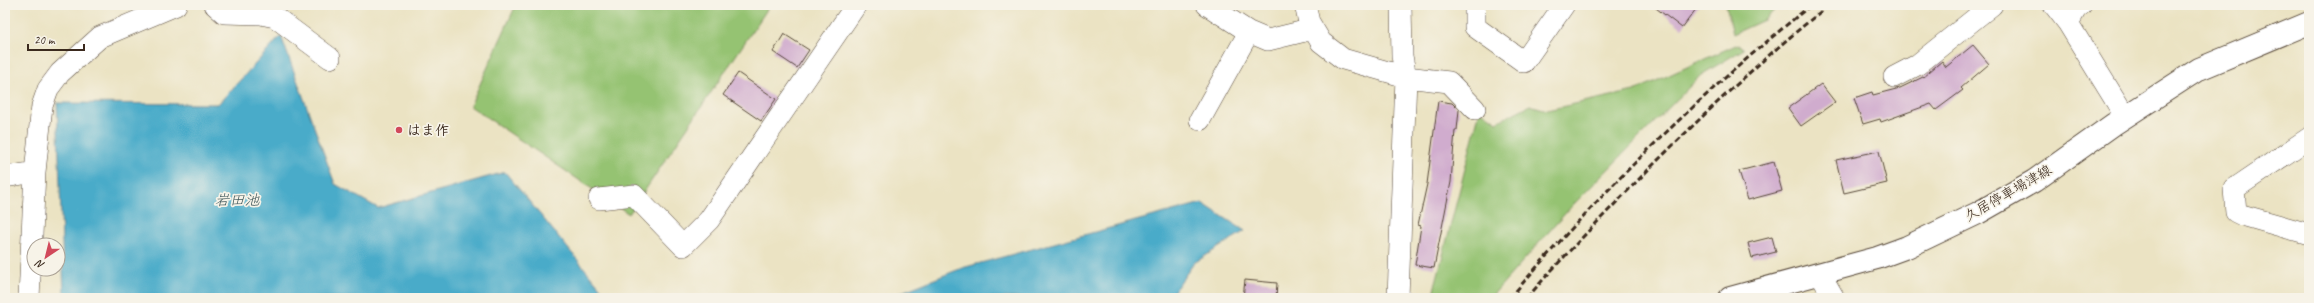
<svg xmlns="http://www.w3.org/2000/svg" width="2314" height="303" font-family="Caveat,'Klee One',sans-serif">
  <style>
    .green { fill: #95c372; stroke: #687648 }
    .water { fill: #4aabc9; stroke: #426a74 }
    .building { fill: #d0acce }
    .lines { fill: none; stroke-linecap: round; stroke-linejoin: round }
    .minor-casing { stroke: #554637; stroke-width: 22 }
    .major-casing { stroke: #554637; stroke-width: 24 }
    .minor { stroke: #fff; stroke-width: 21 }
    .major { stroke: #fff; stroke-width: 22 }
    .rail { stroke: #3b2a1e; stroke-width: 3; stroke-dasharray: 6 3; stroke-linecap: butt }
    .poi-dot { fill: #d1495b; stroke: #f7f3e8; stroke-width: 1.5 }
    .labels { text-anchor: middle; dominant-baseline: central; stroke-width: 3.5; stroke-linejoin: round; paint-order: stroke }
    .poi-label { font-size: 14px; font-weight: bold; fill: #3b2a1e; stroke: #f7f3e8; text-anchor: start }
    .street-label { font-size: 14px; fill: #3b2a1e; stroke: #f7f3e8 }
    .water-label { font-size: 15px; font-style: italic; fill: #40575a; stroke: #f7f3e8 }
  </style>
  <rect width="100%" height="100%" fill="#f7f3e8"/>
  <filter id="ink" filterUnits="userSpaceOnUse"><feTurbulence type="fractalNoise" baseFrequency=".025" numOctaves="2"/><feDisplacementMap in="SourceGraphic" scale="8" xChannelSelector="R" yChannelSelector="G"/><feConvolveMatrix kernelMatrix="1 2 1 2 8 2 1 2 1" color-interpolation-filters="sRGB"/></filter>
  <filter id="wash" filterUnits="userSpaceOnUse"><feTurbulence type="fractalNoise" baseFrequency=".012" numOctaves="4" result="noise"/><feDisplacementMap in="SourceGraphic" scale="16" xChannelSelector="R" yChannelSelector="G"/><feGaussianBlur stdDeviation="0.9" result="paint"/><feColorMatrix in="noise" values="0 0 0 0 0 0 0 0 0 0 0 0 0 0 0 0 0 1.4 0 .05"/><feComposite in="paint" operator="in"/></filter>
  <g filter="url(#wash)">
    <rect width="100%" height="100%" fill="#ebe3c3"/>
    <path class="green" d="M 516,5 L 770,5 L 629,214 L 470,106 Z
      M 1726,5 L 1780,5 L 1764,20 L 1733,34 Z
      M 1738,44 L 1744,49 L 1701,75 L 1571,207 L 1490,298 L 1432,298 L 1480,110 L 1497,122 L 1530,105 L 1547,110 L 1634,91 Z"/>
    <path class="water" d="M 281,36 L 335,184 L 378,208 L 505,172 L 609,298 L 64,298 L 57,103 L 218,104 Z
      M 1202,203 L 1245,231 L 1194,263 L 1169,298 L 887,298 L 962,268 Z"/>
    <g id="blocks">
      <path class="building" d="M 1652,5 L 1699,5 L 1682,28 Z
        M 784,34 L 809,50 L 797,68 L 773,52 Z
        M 1973,45 L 1989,64 L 1961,88 L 1963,90 L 1936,110 L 1931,104 L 1881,122 L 1880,119 L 1863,124 L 1854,98 L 1872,92 L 1873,95 L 1900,88 L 1923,77 L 1942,61 L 1946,67 Z
        M 738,73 L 776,99 L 761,121 L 723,95 Z
        M 1821,84 L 1835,102 L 1801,126 L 1788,108 Z
        M 1438,101 L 1452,103 L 1459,110 L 1457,130 L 1455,130 L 1451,182 L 1434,268 L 1415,265 L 1421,226 L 1418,225 L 1427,184 Z
        M 1879,151 L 1887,183 L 1844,193 L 1836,160 Z
        M 1774,162 L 1782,191 L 1748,200 L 1739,171 Z
        M 1772,237 L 1776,252 L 1752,258 L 1748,243 Z
        M 1245,280 L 1277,283 L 1276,298 L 1243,298 Z"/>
    </g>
  </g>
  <g filter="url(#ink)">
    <use href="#blocks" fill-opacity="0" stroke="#554637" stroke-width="1"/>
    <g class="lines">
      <g class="minor-casing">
        <path id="minor" d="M 215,5 L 224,13 L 261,14 L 275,17 L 330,58
          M 1207,5 L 1249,32 L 1268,40 L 1313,29
          M 1305,5 L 1309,22 L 1321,42 L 1343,59 L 1406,77 L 1449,82 L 1475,109
          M 1475,5 L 1475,27 L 1524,62 L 1564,5
          M 2054,5 L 2068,23 L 2125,116
          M 2068,23 L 2076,9 L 2081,5
          M 1894,77 L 1917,65 L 1992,5
          M 1200,120 L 1249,32
          M 2309,138 L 2234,189 L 2236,212 L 2242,215 L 2309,234
          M 5,177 L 35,172
          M 599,199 L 634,195 L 683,246 L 709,220 L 856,5
          M 1820,274 L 1834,298
          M 29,298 L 35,172 L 42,106 L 48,89 L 60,73 L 100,37 L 176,5
          M 1398,298 L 1406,77 L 1402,56 L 1401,5"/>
      </g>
      <g class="major-casing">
        <path id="major" d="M 1730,298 L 1877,258 L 1907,247 L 1978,213 L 2034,181 L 2114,124 L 2199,69 L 2309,23"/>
      </g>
      <use href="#minor" class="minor"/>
      <use href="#major" class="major"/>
      <path class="rail" d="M 1510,298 C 1601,191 1702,93 1811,5
        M 1527,298 C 1565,254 1607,212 1648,170 C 1706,112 1765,56 1829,5"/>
    </g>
  </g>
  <circle class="poi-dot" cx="399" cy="130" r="4"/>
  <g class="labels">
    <g class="poi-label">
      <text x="407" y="130">はま作</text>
    </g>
    <g class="street-label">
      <text transform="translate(2008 193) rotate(-30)">久居停車場津線</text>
    </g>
    <g class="water-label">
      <text x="237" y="200">岩田池</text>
    </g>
  </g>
  <rect width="2314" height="303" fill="none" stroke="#f7f3e8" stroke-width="20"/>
  <g transform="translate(46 257) rotate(215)"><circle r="19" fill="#f7f3e8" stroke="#aca397"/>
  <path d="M0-3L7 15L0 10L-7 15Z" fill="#d1495b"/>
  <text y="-6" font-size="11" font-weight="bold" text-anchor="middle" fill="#3b2a1e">N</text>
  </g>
  <path d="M28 44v6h56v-6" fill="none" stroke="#3b2a1e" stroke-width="2"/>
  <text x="34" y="44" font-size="12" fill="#3b2a1e" stroke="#f7f3e8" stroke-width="3" paint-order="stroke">20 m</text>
</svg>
